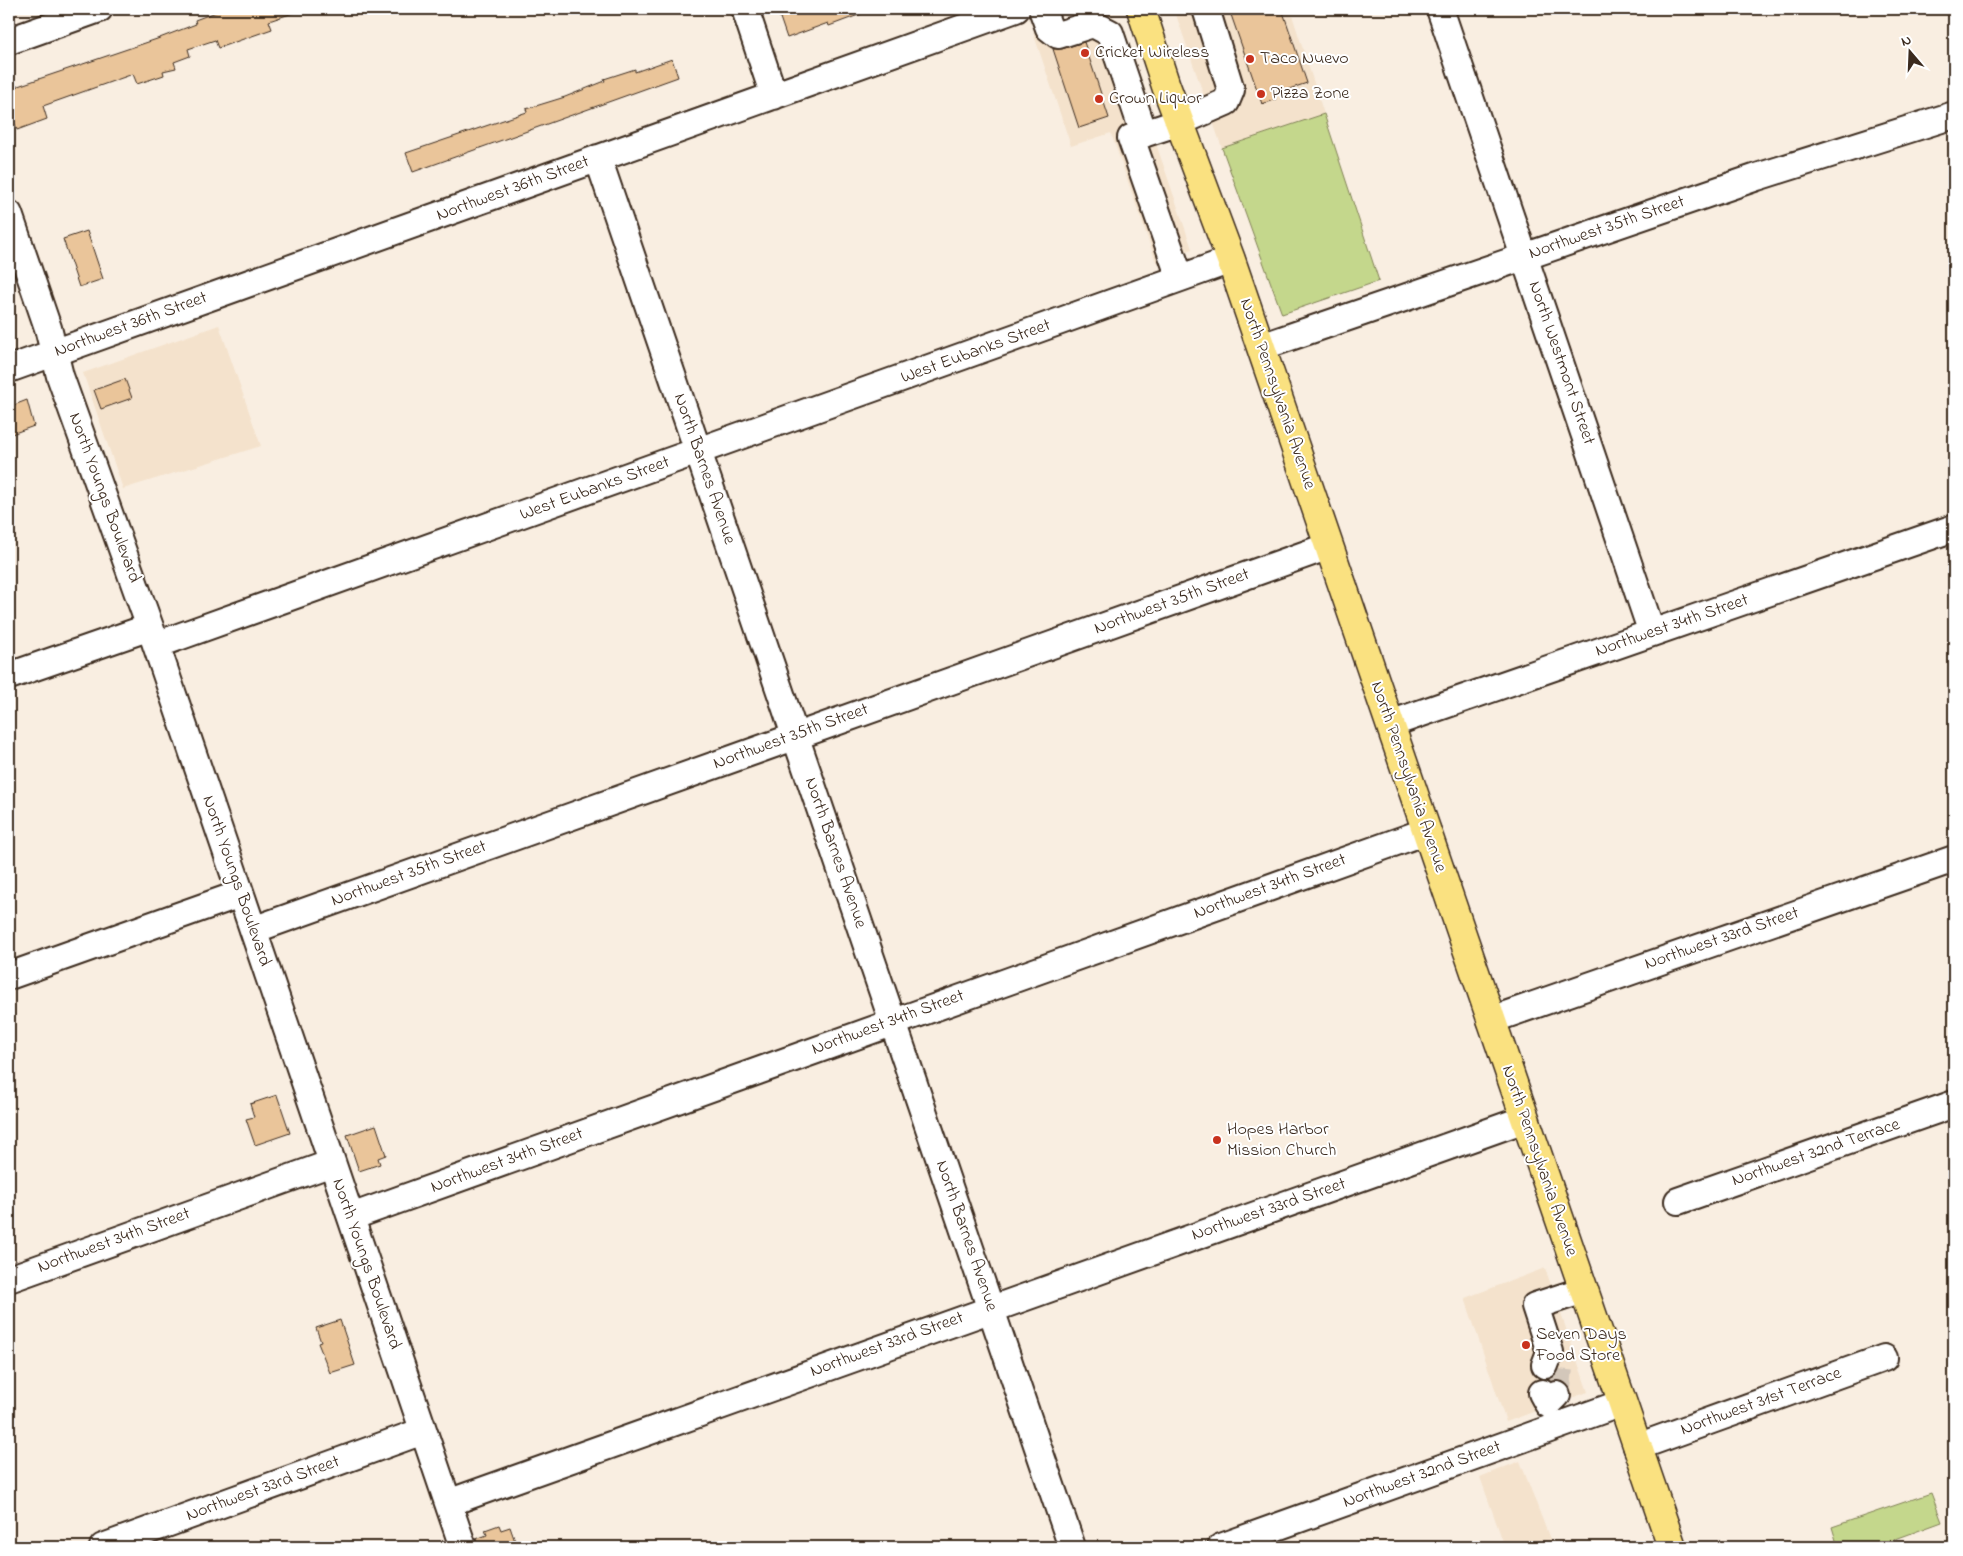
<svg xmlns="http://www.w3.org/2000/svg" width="1963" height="1556" font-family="'Indie Flower',sans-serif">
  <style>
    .built { fill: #f4e2cc }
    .green { fill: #c4d78c; stroke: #808055 }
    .building { fill: #eac59a; stroke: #3b2a1e }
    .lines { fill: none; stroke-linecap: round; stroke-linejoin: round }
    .minor-tunnel { stroke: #d3c7ba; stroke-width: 26; stroke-dasharray: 26 13; stroke-linecap: butt }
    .minor-casing { stroke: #3b2a1e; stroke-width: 30 }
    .major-casing { stroke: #3b2a1e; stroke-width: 31 }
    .minor { stroke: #fff; stroke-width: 26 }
    .major { stroke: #fae180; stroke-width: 28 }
    .poi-dot { fill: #c8321e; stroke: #fff; stroke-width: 2 }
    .labels { text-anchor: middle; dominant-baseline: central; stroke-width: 4; stroke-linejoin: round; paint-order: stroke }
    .poi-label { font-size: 18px; fill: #3b2a1e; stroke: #fff; text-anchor: start }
    .street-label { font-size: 18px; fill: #3b2a1e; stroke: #fff }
  </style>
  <rect width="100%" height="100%" fill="#f9eee1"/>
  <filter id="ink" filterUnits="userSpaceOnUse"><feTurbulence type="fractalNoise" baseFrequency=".02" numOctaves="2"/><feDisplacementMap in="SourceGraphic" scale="10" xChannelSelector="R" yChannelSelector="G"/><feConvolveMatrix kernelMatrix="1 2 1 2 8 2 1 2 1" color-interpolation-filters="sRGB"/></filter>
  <g filter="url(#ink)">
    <path class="built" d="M 1110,9 L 1192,249 L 1156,262 L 1111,133 L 1071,146 L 1033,32 Z
      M 1174,9 L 1290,9 L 1324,114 L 1222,148 Z
      M 219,325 L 261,446 L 123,489 L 83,373 Z
      M 1545,1268 L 1588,1392 L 1506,1422 L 1465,1298 Z
      M 1520,1461 L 1553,1547 L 1505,1547 L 1480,1477 Z"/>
    <path class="green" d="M 1324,114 L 1379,281 L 1282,314 L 1222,148 Z
      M 1931,1493 L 1942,1522 L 1874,1547 L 1838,1547 L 1832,1527 Z"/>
    <path class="building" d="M 224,9 L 299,9 L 299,11 L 269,21 L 272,29 L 218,48 L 215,40 L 188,49 L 190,56 L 174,62 L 176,68 L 163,71 L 164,75 L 137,84 L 133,74 L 43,106 L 47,119 L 17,130 L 9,107 L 9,89 L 157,39 L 196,24 L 195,20 Z
      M 777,9 L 871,9 L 872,10 L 829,26 L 828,23 L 787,38 Z
      M 1229,9 L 1282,9 L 1307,83 L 1274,94 L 1276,99 L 1262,104 Z
      M 1084,42 L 1109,118 L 1079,128 L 1053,49 L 1062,49 Z
      M 672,59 L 678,77 L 413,172 L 406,153 L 527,112 L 526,109 L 565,97 L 605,81 L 604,79 L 635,69 L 635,72 Z
      M 87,231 L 103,279 L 79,287 L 63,239 Z
      M 125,379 L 132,398 L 101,409 L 94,390 Z
      M 27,400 L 34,426 L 9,435 L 9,407 Z
      M 277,1095 L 290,1133 L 255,1145 L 246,1119 L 254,1117 L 250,1104 Z
      M 376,1125 L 386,1155 L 378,1158 L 380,1164 L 359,1171 L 347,1135 Z
      M 340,1320 L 355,1365 L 330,1373 L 318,1343 L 321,1342 L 316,1328 Z
      M 499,1525 L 501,1530 L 510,1527 L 517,1547 L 478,1547 L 476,1539 L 487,1535 L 485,1530 Z"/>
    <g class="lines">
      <path class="minor-tunnel" d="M 1557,1395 L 1560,1368"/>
      <g class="minor-casing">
        <path id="minor" d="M 745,9 L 774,96
          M 1042,9 L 1049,28 L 1058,35 L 1093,24 L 1110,33 L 1144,134
          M 1440,9 L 1652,633
          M 9,41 L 99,9
          M 598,158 L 1072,1547
          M 9,214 L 48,328 L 60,376 L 150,627 L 463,1547
          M 1180,278 L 1131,138 L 1180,122 L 1226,102 L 1231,90 L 1206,9
          M 1261,347 L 1757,177 L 1954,115
          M 9,369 L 1016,9
          M 156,645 L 1231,260
          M 9,676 L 150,627
          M 1390,724 L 1954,528
          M 253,930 L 1329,546
          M 9,976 L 240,894
          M 1491,1020 L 1954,859
          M 1678,1201 L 1954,1104
          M 351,1217 L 1427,831
          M 9,1279 L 332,1163
          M 1545,1365 L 1550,1352 L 1535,1306 L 1584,1290
          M 1542,1393 L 1548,1404 L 1557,1395
          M 1637,1447 L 1884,1358
          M 448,1503 L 1525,1119
          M 103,1547 L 423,1431
          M 1221,1547 L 1622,1403"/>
      </g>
      <g class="major-casing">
        <path id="major" d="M 1141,9 L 1166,86 L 1231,260 L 1672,1547"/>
      </g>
      <use href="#minor" class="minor"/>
      <use href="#major" class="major"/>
    </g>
  </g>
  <g class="poi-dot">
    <circle cx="1085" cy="53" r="5"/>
    <circle cx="1250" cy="59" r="5"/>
    <circle cx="1261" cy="94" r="5"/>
    <circle cx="1099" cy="99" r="5"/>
    <circle cx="1217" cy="1140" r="5"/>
    <circle cx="1526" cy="1345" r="5"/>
  </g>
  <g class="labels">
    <g class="poi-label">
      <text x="1095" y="53">Cricket Wireless</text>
      <text x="1260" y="59">Taco Nuevo</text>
      <text x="1271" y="94">Pizza Zone</text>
      <text x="1109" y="99">Crown Liquor</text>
      <text x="1227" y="1130">Hopes Harbor<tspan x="1227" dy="21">Mission Church</tspan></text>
      <text x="1536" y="1335">Seven Days<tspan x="1536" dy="21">Food Store</tspan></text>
    </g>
    <g class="street-label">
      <text transform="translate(513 189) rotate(-20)">Northwest 36th Street</text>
      <text transform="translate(1607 228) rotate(-19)">Northwest 35th Street</text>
      <text transform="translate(131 325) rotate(-20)">Northwest 36th Street</text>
      <text transform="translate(976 352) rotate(-20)">West Eubanks Street</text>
      <text transform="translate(1561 363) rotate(71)">North Westmont Street</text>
      <text transform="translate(1277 394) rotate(71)">North Pennsylvania Avenue</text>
      <text transform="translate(704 469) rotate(71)">North Barnes Avenue</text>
      <text transform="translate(595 489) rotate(-20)">West Eubanks Street</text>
      <text transform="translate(104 498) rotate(70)">North Youngs Boulevard</text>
      <text transform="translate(1172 602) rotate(-20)">Northwest 35th Street</text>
      <text transform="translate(1672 626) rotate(-19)">Northwest 34th Street</text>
      <text transform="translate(791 737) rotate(-20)">Northwest 35th Street</text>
      <text transform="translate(1408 777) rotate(71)">North Pennsylvania Avenue</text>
      <text transform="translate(835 853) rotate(71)">North Barnes Avenue</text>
      <text transform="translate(409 874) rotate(-20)">Northwest 35th Street</text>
      <text transform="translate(236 881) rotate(71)">North Youngs Boulevard</text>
      <text transform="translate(1270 887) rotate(-20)">Northwest 34th Street</text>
      <text transform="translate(1722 939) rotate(-19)">Northwest 33rd Street</text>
      <text transform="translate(888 1023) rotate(-20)">Northwest 34th Street</text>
      <text transform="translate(1816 1153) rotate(-19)">Northwest 32nd Terrace</text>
      <text transform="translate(507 1161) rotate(-20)">Northwest 34th Street</text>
      <text transform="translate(1539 1161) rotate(71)">North Pennsylvania Avenue</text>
      <text transform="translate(1269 1210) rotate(-19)">Northwest 33rd Street</text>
      <text transform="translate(966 1236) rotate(71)">North Barnes Avenue</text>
      <text transform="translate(114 1241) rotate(-20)">Northwest 34th Street</text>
      <text transform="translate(366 1264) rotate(71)">North Youngs Boulevard</text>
      <text transform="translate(887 1345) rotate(-20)">Northwest 33rd Street</text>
      <text transform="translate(1761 1402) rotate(-20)">Northwest 31st Terrace</text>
      <text transform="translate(1422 1475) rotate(-20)">Northwest 32nd Street</text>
      <text transform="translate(263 1489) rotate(-20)">Northwest 33rd Street</text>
    </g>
  </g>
  <rect width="1963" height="1556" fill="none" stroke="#fff" stroke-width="30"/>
  <rect x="15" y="15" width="1933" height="1526" fill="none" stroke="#3b2a1e" stroke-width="2" filter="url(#ink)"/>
  <g transform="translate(1910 52) rotate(341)" stroke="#ffffff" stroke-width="4" paint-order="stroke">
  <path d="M0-4L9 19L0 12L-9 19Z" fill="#3b2a1e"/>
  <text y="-8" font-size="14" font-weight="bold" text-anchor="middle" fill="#3b2a1e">N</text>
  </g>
</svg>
